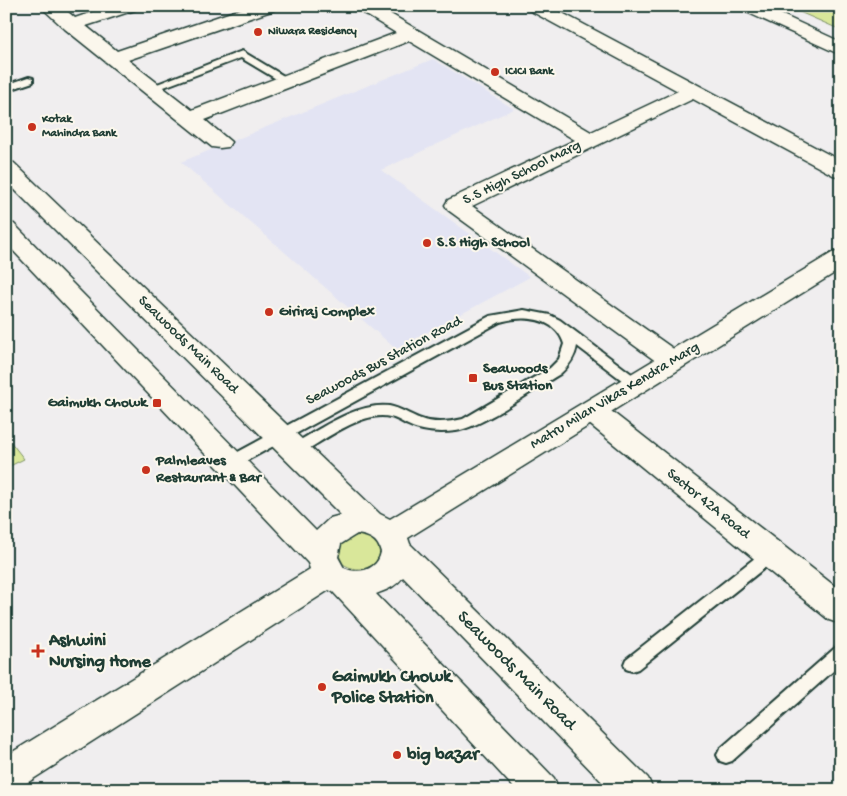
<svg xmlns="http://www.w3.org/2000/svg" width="847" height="796" font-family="'Gochi Hand',sans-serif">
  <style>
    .built { fill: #e3e4f3 }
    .green { fill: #d9e79a; stroke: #7c9267 }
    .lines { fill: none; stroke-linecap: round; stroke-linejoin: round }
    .lane-casing { stroke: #1f3d34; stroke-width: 4 }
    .street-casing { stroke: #1f3d34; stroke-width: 3 }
    .secondary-casing { stroke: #1f3d34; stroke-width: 3 }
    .lane { fill: #fbf7ec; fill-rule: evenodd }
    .street { fill: #fbf7ec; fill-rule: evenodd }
    .secondary { fill: #fbf7ec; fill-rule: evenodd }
    .poi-dot { fill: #c8321e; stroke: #fbf7ec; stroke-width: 2 }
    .labels { text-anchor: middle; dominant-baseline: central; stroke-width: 4; stroke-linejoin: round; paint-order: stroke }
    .far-poi-label { font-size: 12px; font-weight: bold; fill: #1f3d34; stroke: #fbf7ec; text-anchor: start }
    .street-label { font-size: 15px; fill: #1f3d34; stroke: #fbf7ec }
    .poi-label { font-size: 15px; font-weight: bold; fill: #1f3d34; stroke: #fbf7ec; text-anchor: start }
    .near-poi-label { font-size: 18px; font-weight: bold; fill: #1f3d34; stroke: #fbf7ec; text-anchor: start }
    .near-street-label { font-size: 18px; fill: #1f3d34; stroke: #fbf7ec }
  </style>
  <rect width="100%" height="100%" fill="#f0eeef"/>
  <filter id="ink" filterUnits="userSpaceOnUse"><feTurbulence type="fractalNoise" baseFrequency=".02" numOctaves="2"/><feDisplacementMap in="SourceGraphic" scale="10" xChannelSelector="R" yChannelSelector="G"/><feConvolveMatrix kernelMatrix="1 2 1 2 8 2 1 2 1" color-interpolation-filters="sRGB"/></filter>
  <g filter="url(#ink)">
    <path class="built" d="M 433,59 L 514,109 L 381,170 L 530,277 L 396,349 L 181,162 Z"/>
    <path class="green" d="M 841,6 L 841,30 L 788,7 L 789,6 Z
      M 6,436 L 24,459 L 6,468 Z
      M 361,535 L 368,537 L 377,543 L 380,554 C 374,570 357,573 343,564 L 338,553 C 341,541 349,537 361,535 Z"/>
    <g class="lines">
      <g class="lane-casing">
        <path id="lane" d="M 242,51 L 292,81 L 287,84 L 283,83 L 241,58 L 156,90 L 152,91 L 147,88 Z
          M 29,77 L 33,78 L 33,82 L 6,91 L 6,85 Z
          M 524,310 L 550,315 L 560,320 L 641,381 L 643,384 L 641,387 L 631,387 L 577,346 C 575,358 569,366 560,374 C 533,390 484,426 456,431 C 440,433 422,432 408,425 C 402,422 396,418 390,417 C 363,410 323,441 300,454 L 295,455 L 290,454 L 288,450 L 290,446 C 317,431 356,402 389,406 C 400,408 410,415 421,419 C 434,424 449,422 463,419 L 550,368 L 559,359 L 564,344 C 556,317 523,315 500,322 L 235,467 L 230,468 L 225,467 L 223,463 L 225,459 L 490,316 Z
          M 771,548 L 777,550 L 779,554 L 777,558 L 638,669 L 632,671 L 626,669 L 624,664 L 626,659 L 765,550 Z
          M 841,646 L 841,664 L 732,761 L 726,763 L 720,761 L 717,755 L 720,749 L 835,648 Z"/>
      </g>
      <g class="street-casing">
        <path id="street" d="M 40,6 L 61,6 L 75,18 L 110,6 L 138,6 L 135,10 L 86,26 L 117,51 L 249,6 L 277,6 L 274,10 L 128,60 L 192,110 L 396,33 L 358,10 L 355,6 L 377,6 L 591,132 L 678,91 L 529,10 L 526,6 L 549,6 L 841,161 L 841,177 L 833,175 L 693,99 L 472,206 L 682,355 L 686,361 L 682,367 L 673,370 L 664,367 L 448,210 L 445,205 L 448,200 L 575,140 L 409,41 L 205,120 L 231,142 L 228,147 L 220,148 L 212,147 L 65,29 Z
          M 592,401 L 602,404 L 841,591 L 841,624 L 829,620 L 582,418 L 578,411 L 582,404 Z"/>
      </g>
      <g class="secondary-casing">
        <path id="secondary" d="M 739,6 L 763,6 L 841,42 L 841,55 L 742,10 Z
          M 6,161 L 14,163 L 380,514 L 390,519 L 832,253 L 841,251 L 841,269 L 408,538 L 410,544 L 648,778 L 653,790 L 610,790 L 403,577 C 396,587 386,590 376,594 L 554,778 L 559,790 L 516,790 L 333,592 L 329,590 L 19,788 L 6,790 L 6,756 L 310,569 L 308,563 L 6,243 L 6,222 L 14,224 L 316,531 L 330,518 L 341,515 L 6,181 ZM 357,534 C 369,536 378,539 381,552 C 378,569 360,575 344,568 L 338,557 L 341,544 Z"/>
      </g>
      <use href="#lane" class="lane"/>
      <use href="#street" class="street"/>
      <use href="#secondary" class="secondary"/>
    </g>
  </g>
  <g class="poi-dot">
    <circle cx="258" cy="32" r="5"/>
    <circle cx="495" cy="72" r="5"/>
    <circle cx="32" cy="127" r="5"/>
    <circle cx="427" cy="243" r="5"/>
    <circle cx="269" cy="312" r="5"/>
    <rect x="468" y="373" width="10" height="10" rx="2.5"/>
    <rect x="152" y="398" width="10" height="10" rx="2.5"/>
    <circle cx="146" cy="470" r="5"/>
    <path d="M35.5 643.5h5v5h5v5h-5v5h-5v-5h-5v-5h5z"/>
    <circle cx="322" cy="687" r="5"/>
    <circle cx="397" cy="755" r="5"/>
  </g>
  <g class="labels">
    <g class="far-poi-label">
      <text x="268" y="32">Niwara Residency</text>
      <text x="505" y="72">ICICI Bank</text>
      <text x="42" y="120">Kotak<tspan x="42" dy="14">Mahindra Bank</tspan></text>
    </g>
    <g class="street-label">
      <text transform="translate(522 173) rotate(-26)">S.S High School Marg</text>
      <text transform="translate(188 345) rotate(44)">Seawoods Main Road</text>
      <text transform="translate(384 361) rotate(-28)">Seawoods Bus Station Road</text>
      <text transform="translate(615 396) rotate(-31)">Matru Milan Vikas Kendra Marg</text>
      <text transform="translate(708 504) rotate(39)">Sector 42A Road</text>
    </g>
    <g class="poi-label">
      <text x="437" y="243">S.S High School</text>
      <text x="279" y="312">Giriraj Complex</text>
      <text x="483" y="369">Seawoods<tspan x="483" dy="17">Bus Station</tspan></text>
      <text x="147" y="403" text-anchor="end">Gaimukh Chowk</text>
      <text x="156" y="461">Palmleaves<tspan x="156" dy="17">Restaurant &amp; Bar</tspan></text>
    </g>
    <g class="near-poi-label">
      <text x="49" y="641">Ashwini<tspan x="49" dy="21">Nursing Home</tspan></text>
      <text x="332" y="677">Gaimukh Chowk<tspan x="332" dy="21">Police Station</tspan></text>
      <text x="407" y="755">big bazar</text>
    </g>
    <g class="near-street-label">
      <text transform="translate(516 671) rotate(45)">Seawoods Main Road</text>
    </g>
  </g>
  <rect width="847" height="796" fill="none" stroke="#fbf7ec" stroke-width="25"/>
  <rect x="12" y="12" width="822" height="771" fill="none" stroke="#1f3d34" stroke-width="2" filter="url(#ink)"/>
</svg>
